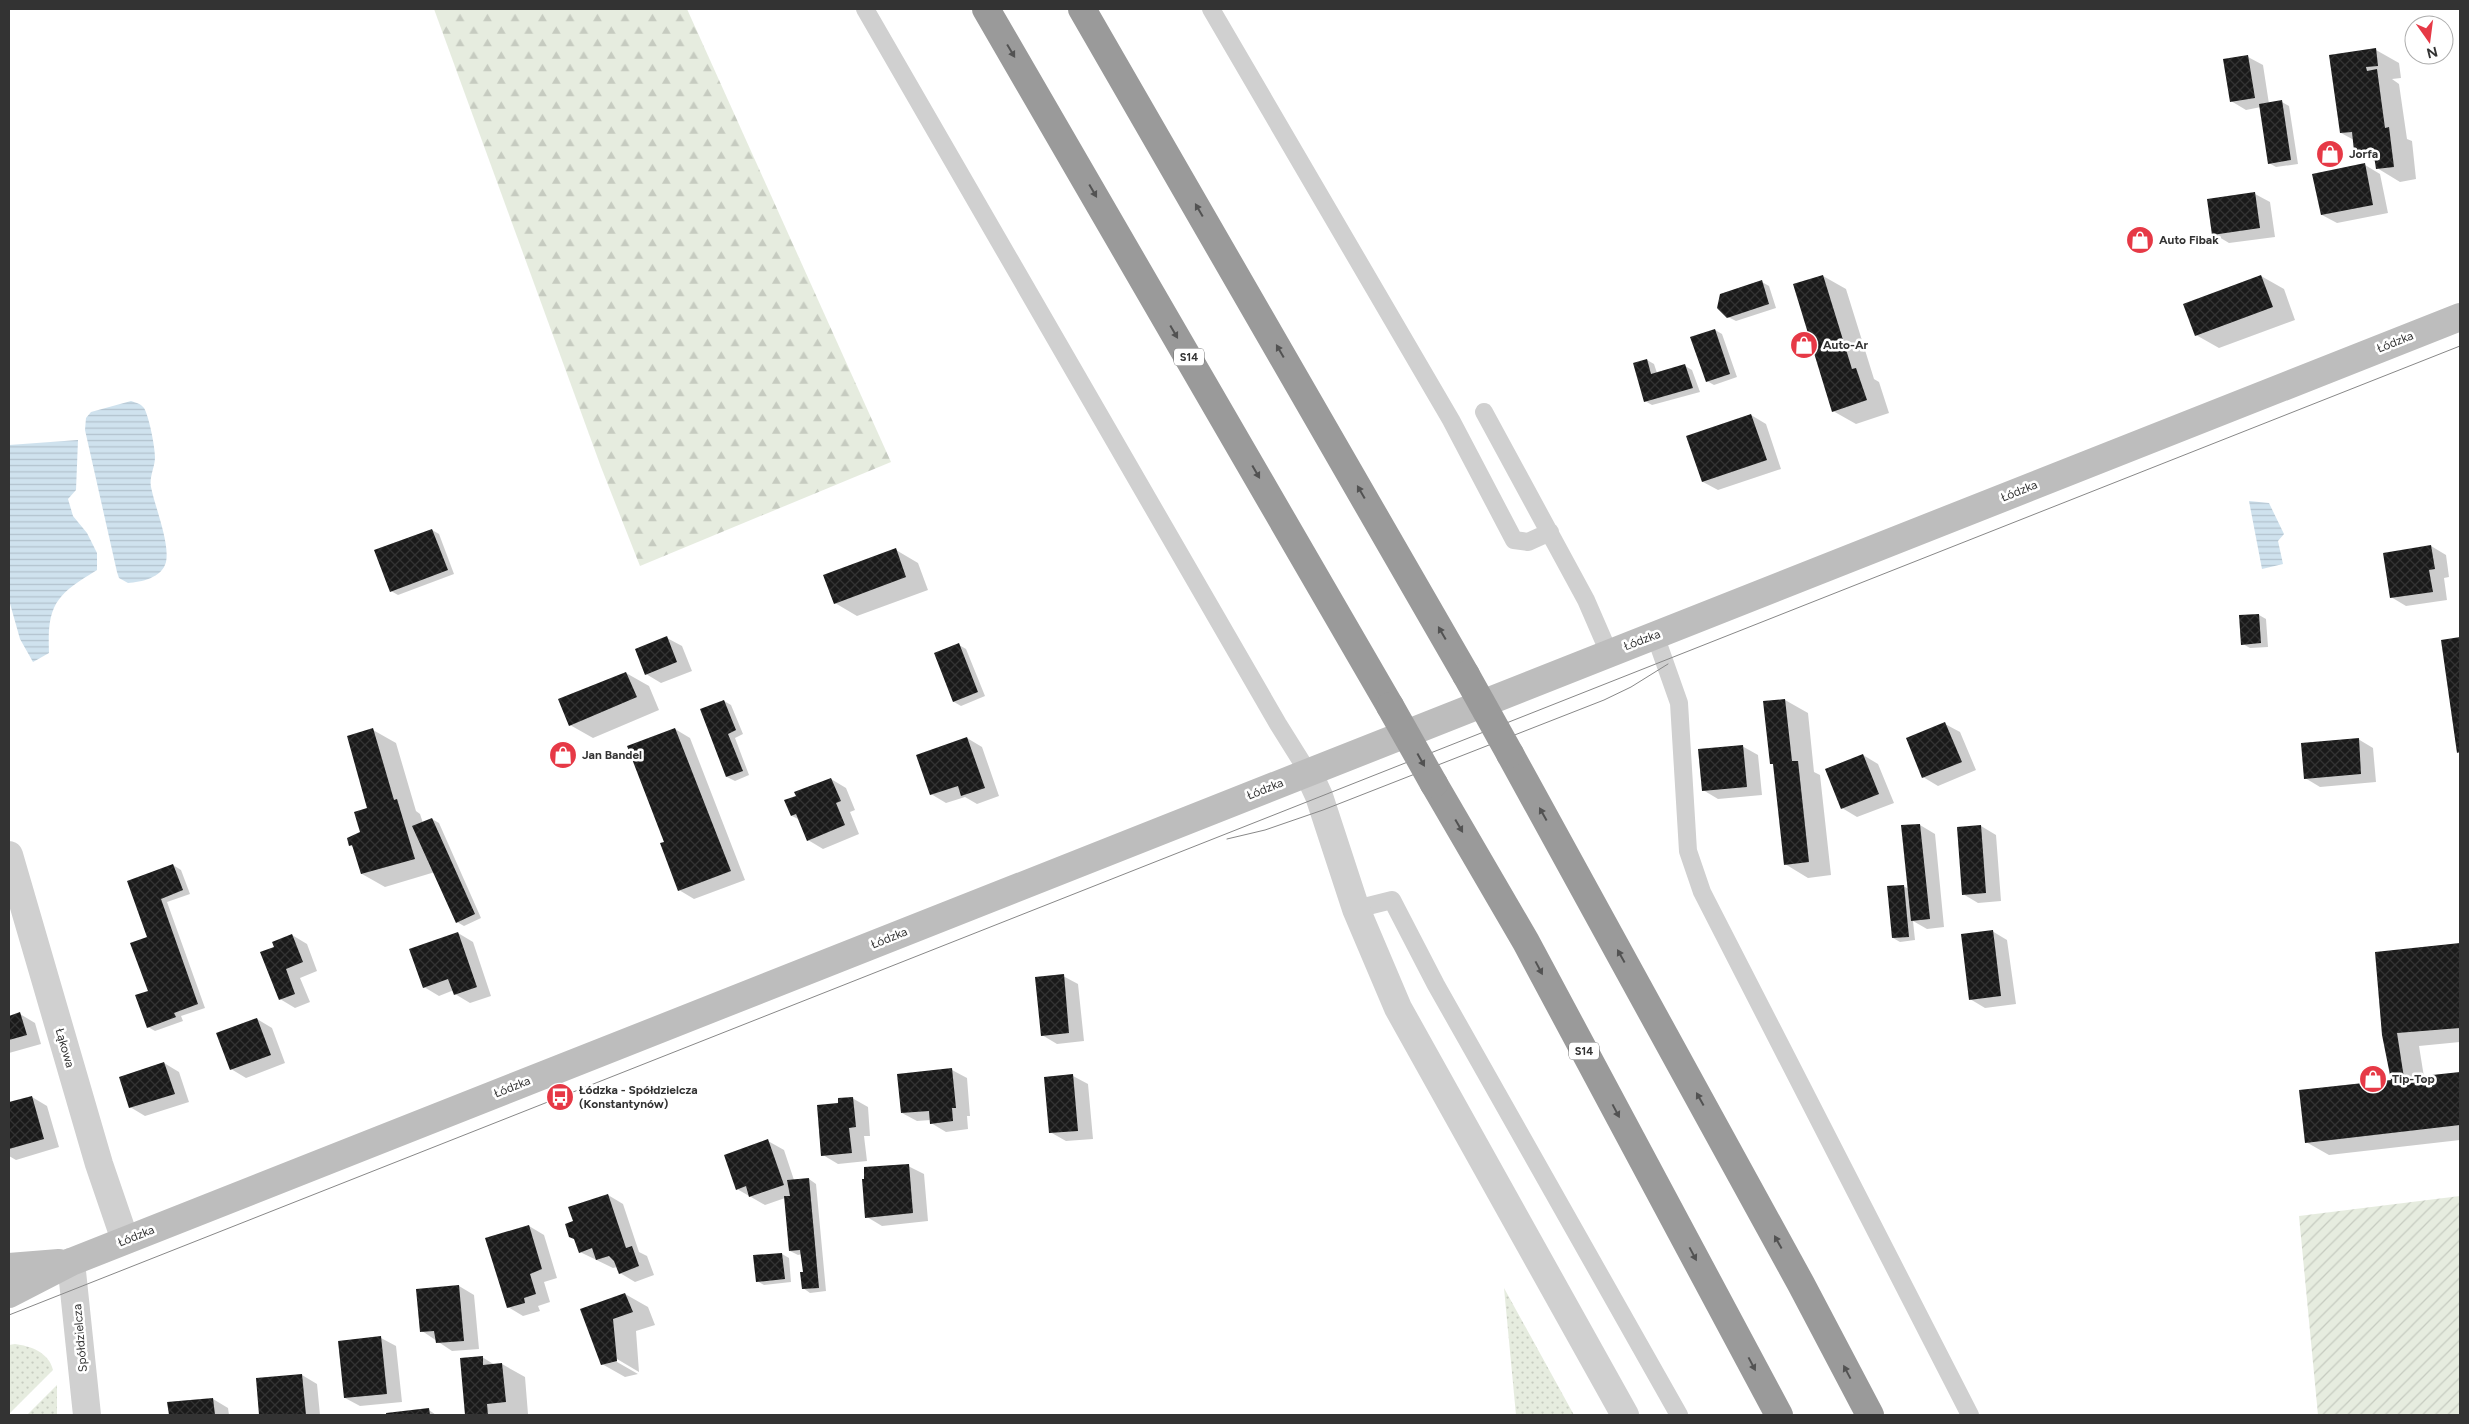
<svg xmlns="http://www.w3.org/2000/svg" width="2469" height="1424" font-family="Figtree,sans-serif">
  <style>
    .grass { fill: url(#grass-dots) }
    .forest { fill: url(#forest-firs) }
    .garden { fill: url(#garden-furrows) }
    .water { fill: url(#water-rules) }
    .shadow { fill: #0003 }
    .building { fill: url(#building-cross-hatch) }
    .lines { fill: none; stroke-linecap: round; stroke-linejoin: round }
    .lane { stroke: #d0d0d0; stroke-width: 18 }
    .street { stroke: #d0d0d0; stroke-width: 28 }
    .secondary { stroke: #bdbdbd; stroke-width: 28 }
    .highway { stroke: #9a9a9a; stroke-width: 28 }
    .tram { stroke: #888; stroke-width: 1 }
    .highway-bridge { stroke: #9a9a9a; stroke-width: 28 }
    .oneway { fill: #525252 }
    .labels { text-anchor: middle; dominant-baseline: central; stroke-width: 5; stroke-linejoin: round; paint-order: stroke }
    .shield { fill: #fff; stroke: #707070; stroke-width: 1 }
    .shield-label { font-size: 11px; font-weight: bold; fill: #333 }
    .poi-label { font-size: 12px; font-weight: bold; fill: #333; stroke: #fff; text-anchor: start }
    .street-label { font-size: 12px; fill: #333; stroke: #fff }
  </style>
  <defs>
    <pattern id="grass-dots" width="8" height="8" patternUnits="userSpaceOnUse" patternTransform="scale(1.25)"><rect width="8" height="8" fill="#e6ecdf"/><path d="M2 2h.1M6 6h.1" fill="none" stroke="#c6cbc0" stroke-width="1.8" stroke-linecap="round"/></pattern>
    <pattern id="forest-firs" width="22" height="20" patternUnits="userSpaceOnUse" patternTransform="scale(1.25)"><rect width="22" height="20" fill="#e6ecdf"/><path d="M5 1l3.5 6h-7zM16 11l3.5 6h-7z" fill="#c6cbc0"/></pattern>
    <pattern id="garden-furrows" width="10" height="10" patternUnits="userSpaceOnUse" patternTransform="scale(1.25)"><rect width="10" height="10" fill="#e6ecdf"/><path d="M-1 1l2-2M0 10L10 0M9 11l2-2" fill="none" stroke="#c6cbc0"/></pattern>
    <pattern id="water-rules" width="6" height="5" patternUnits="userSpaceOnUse" patternTransform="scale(1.25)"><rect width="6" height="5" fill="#cfe2ee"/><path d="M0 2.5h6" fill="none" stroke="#b2c2cd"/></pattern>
    <pattern id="building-cross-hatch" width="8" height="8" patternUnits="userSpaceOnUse" patternTransform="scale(1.25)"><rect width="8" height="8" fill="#1a1a1a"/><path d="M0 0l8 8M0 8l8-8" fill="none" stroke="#333"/></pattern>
  </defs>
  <rect width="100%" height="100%" fill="#fff"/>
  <path class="grass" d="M 1504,1288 L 1574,1415 L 1516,1415 Z
    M 15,1344 C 30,1346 49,1352 53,1370 L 9,1414 L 9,1345 Z
    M 57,1385 L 57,1415 L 27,1415 Z"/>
  <path class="forest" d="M 434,9 L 687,9 L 891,462 L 640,566 L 601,467 Z"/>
  <path class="garden" d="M 2460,1196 L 2460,1415 L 2318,1415 L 2299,1216 Z"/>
  <path class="water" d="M 131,401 C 137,403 141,404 144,408 C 149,416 155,447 155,457 C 155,467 149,477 151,487 C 155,507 170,543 166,562 C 162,578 141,582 128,583 L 119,578 L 117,572 L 85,430 L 86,418 L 91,412 Z
    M 78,440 L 76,490 L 68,499 L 73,516 L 87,533 L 97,553 L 97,570 C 56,595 47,604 49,653 L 33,662 L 20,639 L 9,600 L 9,445 Z
    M 2249,501 L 2269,503 L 2284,534 L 2278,541 L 2283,564 L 2262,569 Z"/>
  <path class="shadow" d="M 2376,50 L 2399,63 L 2401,78 L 2392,79 L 2399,84 L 2407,139 L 2412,141 L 2416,179 L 2400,182 L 2377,168 L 2376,162 L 2356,150 L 2354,140 L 2341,133 L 2331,56 Z
    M 2248,57 L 2263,65 L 2269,104 L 2282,102 L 2289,106 L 2298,164 L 2276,167 L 2269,163 L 2261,107 L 2246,110 L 2231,101 Z
    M 2365,165 L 2380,174 L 2388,213 L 2337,223 L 2322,215 Z
    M 2255,194 L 2270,202 L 2275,237 L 2229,243 L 2214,234 Z
    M 1823,276 L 1846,289 L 1874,379 L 1879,382 L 1889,413 L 1856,424 L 1833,411 Z
    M 2261,276 L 2284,289 L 2295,320 L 2219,348 L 2196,335 Z
    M 1762,282 L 1769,286 L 1776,308 L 1736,321 L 1728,317 Z
    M 1715,330 L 1722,334 L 1737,377 L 1714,385 L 1707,381 Z
    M 1647,360 L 1654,364 L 1657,373 L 1685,366 L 1692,370 L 1700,392 L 1652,405 L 1645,401 Z
    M 1751,415 L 1766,424 L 1781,469 L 1718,490 L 1703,482 L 1688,437 Z
    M 432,530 L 439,534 L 454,574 L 398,595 L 391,591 Z
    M 2431,546 L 2446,555 L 2449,577 L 2444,578 L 2447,600 L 2406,606 L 2391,597 Z
    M 896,550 L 918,563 L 928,590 L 857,616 L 835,603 Z
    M 2259,615 L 2266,619 L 2268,647 L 2250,648 L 2243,644 L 2241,616 Z
    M 667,638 L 682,646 L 692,671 L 661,683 L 646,674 Z
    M 2460,638 L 2460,753 L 2442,641 Z
    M 959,645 L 966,649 L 985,696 L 961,706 L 954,702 Z
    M 626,673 L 649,686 L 659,710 L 593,738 L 570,725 Z
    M 1785,700 L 1808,713 L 1814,772 L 1820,775 L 1831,875 L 1808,878 L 1785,864 L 1775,765 L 1771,763 L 1765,702 Z
    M 724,701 L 731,705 L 743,734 L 735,738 L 749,775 L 735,781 L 727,777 L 702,710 Z
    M 1945,724 L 1960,732 L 1976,770 L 1938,786 L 1923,777 Z
    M 675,729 L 690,738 L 745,880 L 694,899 L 679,890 L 666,842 Z
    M 373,730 L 396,743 L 416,811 L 420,814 L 423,823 L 432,819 L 439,823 L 481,918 L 464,926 L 457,922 L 435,872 L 385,887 L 362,874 L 354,848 L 350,845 L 361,833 L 369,809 Z
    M 967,738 L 982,747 L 999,796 L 977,804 L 965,797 L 946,803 L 931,794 Z
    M 2358,739 L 2373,748 L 2376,782 L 2320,787 L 2305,778 Z
    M 1742,746 L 1758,755 L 1762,795 L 1718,799 L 1703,790 Z
    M 1863,755 L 1878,764 L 1894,803 L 1857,817 L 1842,808 Z
    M 831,779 L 846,788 L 855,810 L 850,812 L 859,834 L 823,849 L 808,840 L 800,820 L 792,816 Z
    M 1920,825 L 1935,834 L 1944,927 L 1927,929 L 1913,921 L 1915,940 L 1900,942 L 1893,938 L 1903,886 L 1909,889 Z
    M 1981,826 L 1996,835 L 2001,901 L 1978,903 L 1963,894 Z
    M 173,865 L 181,870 L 190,894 L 167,902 L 205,1008 L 181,1016 L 183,1021 L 155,1031 L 148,1027 L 149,937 L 129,881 Z
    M 1992,931 L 2007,940 L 2016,1004 L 1985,1008 L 1970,999 Z
    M 458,933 L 473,942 L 491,996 L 470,1003 L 455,994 L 454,990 L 439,996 L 424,987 Z
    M 292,935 L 307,944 L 317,971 L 300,978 L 310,1002 L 295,1008 L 280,999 L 275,948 Z
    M 2460,945 L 2460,1042 L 2419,1046 L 2424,1077 L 2460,1073 L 2460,1140 L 2329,1155 L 2306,1142 L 2392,1081 L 2376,953 Z
    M 1063,976 L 1078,984 L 1084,1041 L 1057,1044 L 1042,1035 Z
    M 20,1014 L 35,1023 L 41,1044 L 9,1053 L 9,1017 Z
    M 257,1019 L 272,1028 L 285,1063 L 246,1078 L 231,1069 Z
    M 164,1063 L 179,1072 L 189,1102 L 145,1116 L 130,1107 Z
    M 952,1070 L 967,1078 L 970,1116 L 967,1116 L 968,1129 L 946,1132 L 931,1123 L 931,1120 L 917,1121 L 902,1113 Z
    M 1073,1076 L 1088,1084 L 1093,1139 L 1066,1141 L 1050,1132 Z
    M 32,1097 L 47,1106 L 59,1147 L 16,1160 L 9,1156 L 9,1104 Z
    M 852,1098 L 868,1107 L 870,1136 L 864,1136 L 867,1161 L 838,1164 L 823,1155 L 840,1104 Z
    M 768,1141 L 784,1150 L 794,1180 L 809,1179 L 816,1184 L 826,1291 L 810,1293 L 803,1288 L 804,1273 L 802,1254 L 798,1255 L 790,1251 L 785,1198 L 765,1205 L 737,1189 Z
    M 908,1166 L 924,1174 L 928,1221 L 882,1226 L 867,1217 Z
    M 608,1195 L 623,1204 L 639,1252 L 647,1256 L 654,1275 L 635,1282 L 620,1273 L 617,1267 L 613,1268 L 580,1252 Z
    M 529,1226 L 544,1235 L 557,1278 L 544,1282 L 550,1302 L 538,1306 L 540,1311 L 523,1316 L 508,1307 Z
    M 782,1254 L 789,1258 L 791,1282 L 764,1285 L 757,1281 Z
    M 459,1286 L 474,1295 L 479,1349 L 452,1351 L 422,1331 Z
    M 625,1294 L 648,1307 L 655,1325 L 636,1331 L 639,1372 L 617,1359 L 617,1362 L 638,1374 L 625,1377 L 602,1364 L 582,1310 Z
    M 381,1338 L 396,1346 L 402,1402 L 360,1406 L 345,1398 L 340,1342 Z
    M 482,1357 L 495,1365 L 502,1364 L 525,1377 L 528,1414 L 467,1415 L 462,1359 Z
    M 302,1375 L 317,1384 L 320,1415 L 260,1415 L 257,1379 Z
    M 213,1399 L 228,1408 L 229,1415 L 170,1415 L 169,1404 Z
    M 429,1410 L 436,1415 L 387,1415 L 387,1414 Z"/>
  <path class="building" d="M 2376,48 L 2378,66 L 2366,67 L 2367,71 L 2377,69 L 2385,128 L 2389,127 L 2394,167 L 2376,169 L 2373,149 L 2354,151 L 2352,132 L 2340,133 L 2329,55 Z
    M 2248,55 L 2255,98 L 2230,102 L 2223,59 Z
    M 2282,100 L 2291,160 L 2268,164 L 2259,104 Z
    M 2365,163 L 2373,205 L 2321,215 L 2312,174 Z
    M 2255,192 L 2260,228 L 2212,235 L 2207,199 Z
    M 1823,275 L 1852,369 L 1856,368 L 1867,400 L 1832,412 L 1793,284 Z
    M 2261,275 L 2273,307 L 2195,336 L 2183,304 Z
    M 1762,280 L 1769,304 L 1727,318 L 1717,308 L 1720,294 Z
    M 1715,329 L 1730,374 L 1706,382 L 1690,337 Z
    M 1647,359 L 1651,374 L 1685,364 L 1693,388 L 1644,402 L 1633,363 Z
    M 1751,414 L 1767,460 L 1702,482 L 1686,436 Z
    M 432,529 L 448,570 L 390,592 L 374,550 Z
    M 2431,545 L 2435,569 L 2429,570 L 2433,592 L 2390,598 L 2383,553 Z
    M 896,548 L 906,577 L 834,604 L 823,575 Z
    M 2259,614 L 2261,643 L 2241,645 L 2239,615 Z
    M 667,636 L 677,662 L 645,675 L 635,649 Z
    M 2460,637 L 2460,752 L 2457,753 L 2441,640 Z
    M 959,643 L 978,692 L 953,702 L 934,653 Z
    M 626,672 L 637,697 L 569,726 L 558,699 Z
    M 1785,699 L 1792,761 L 1798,761 L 1809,862 L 1784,865 L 1773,764 L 1770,764 L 1763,701 Z
    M 724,700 L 736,730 L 728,734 L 743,771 L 726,777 L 700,709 Z
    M 1945,722 L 1962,762 L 1922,778 L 1906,738 Z
    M 373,728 L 394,800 L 397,799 L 415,859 L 361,874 L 352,845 L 349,846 L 347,838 L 360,832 L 354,812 L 367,808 L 347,736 Z
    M 675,728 L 731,871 L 678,891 L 660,843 L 664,842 L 627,746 Z
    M 967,737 L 985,788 L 961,796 L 958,786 L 930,795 L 916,755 Z
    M 2359,738 L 2361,774 L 2304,779 L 2301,743 Z
    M 1743,745 L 1747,787 L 1702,791 L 1698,749 Z
    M 1863,754 L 1879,794 L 1841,809 L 1825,769 Z
    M 831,778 L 841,801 L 836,803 L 845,825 L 807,841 L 796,814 L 791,816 L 784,800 L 796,796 L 794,792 Z
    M 432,818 L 475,914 L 456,923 L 412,826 Z
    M 1920,824 L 1930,919 L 1911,921 L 1901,825 Z
    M 1981,825 L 1986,893 L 1962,895 L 1957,827 Z
    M 173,864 L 183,890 L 161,899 L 198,1004 L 174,1013 L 176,1017 L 147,1028 L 135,995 L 148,991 L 130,943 L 147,937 L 127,881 Z
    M 1904,885 L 1909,937 L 1892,938 L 1887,886 Z
    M 1993,930 L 2001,996 L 1969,1000 L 1961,934 Z
    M 458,932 L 477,987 L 454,995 L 448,979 L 423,988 L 409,949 Z
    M 292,934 L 303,962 L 286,969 L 295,994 L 279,1000 L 260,952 L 274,947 L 272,942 Z
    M 2460,943 L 2460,1028 L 2397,1033 L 2404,1078 L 2460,1072 L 2460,1125 L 2305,1143 L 2299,1090 L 2391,1080 L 2382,1035 L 2375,952 Z
    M 1064,974 L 1069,1033 L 1041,1036 L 1035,977 Z
    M 20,1012 L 27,1035 L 9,1040 L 9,1016 Z
    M 257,1018 L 271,1055 L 230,1070 L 216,1033 Z
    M 164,1062 L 175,1094 L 129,1108 L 119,1077 Z
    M 952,1068 L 956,1108 L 952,1108 L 953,1121 L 930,1124 L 929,1111 L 901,1113 L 897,1074 Z
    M 1073,1074 L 1078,1131 L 1049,1133 L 1044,1077 Z
    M 32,1096 L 44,1139 L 9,1149 L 9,1102 Z
    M 853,1097 L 856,1127 L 849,1128 L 852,1153 L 821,1156 L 817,1105 L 838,1103 L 838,1098 Z
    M 768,1139 L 784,1185 L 749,1197 L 746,1186 L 736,1190 L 724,1155 Z
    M 909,1164 L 913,1213 L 865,1218 L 862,1179 L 864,1179 L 864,1167 Z
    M 809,1178 L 819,1288 L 802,1289 L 800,1272 L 803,1272 L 800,1250 L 789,1251 L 784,1196 L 790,1196 L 787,1180 Z
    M 608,1194 L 626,1248 L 632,1246 L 639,1266 L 619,1274 L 614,1261 L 609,1256 L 596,1260 L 592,1248 L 579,1253 L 574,1239 L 569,1237 L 565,1224 L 573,1221 L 568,1207 Z
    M 529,1225 L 542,1269 L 530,1274 L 536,1294 L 524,1298 L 525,1303 L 507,1308 L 485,1238 Z
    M 782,1253 L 785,1279 L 756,1282 L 753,1255 Z
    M 459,1285 L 464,1341 L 436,1343 L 434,1331 L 420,1332 L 416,1289 Z
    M 625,1293 L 633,1312 L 613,1319 L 617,1361 L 601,1365 L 580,1309 Z
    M 381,1336 L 387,1394 L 344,1398 L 338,1341 Z
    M 483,1356 L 483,1365 L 502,1363 L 506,1402 L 487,1404 L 488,1415 L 465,1415 L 460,1358 Z
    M 302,1374 L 306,1415 L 259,1415 L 256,1378 Z
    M 213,1398 L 215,1415 L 169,1415 L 167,1402 Z
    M 429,1408 L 430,1415 L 386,1415 L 386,1413 Z"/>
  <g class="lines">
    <path class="lane" d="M 865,9 L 1278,724 L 1308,772
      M 1211,9 L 1451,420 L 1514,540 L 1528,542 L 1550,532
      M 1484,412 L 1586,600 L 1609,653
      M 1655,635 L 1679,703 L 1688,851 L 1702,892 L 1970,1415
      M 1356,909 L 1392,900 L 1436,985 L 1679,1415"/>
    <path class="street" d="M 1308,772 L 1319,796 L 1356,909 L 1398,1008 L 1625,1415
      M 9,855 L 99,1164 L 125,1240
      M 71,1262 L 87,1415"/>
    <path class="secondary" d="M 9,1267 L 59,1263
      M 9,1294 L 71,1262 L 2460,317"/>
    <path class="highway" d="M 986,9 L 1390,706
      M 1082,9 L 1466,675
      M 1510,754 L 1801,1284 L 1870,1415
      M 1434,784 L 1526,942 L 1779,1415"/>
    <path class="tram" d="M 1227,839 L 1265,830 L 1323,810 L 1604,700 L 1631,687 L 1668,664
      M 9,1315 L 2460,346"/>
    <path class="highway-bridge" d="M 1466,675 L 1510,754
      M 1390,706 L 1434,784"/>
  </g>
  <defs><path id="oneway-solid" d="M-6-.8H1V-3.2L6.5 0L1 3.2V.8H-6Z" transform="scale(1.25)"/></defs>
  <g class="oneway">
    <use href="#oneway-solid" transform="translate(1011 51) rotate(59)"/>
    <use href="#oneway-solid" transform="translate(1093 191) rotate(60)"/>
    <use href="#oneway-solid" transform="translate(1199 210) rotate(-120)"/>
    <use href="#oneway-solid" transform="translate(1174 332) rotate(60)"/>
    <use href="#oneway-solid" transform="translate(1280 351) rotate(-120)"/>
    <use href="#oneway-solid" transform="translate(1256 472) rotate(60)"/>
    <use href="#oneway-solid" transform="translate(1361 492) rotate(-120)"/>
    <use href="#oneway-solid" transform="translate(1442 633) rotate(-120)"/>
    <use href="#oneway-solid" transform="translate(1421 760) rotate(61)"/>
    <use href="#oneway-solid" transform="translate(1543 814) rotate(-119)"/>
    <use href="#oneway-solid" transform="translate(1459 826) rotate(60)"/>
    <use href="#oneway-solid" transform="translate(1621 956) rotate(-119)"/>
    <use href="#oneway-solid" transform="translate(1539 968) rotate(62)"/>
    <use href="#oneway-solid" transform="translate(1700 1099) rotate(-119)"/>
    <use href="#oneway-solid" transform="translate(1616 1111) rotate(62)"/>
    <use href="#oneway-solid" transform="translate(1778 1242) rotate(-119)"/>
    <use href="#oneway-solid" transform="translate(1693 1254) rotate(62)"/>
    <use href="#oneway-solid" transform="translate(1752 1364) rotate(62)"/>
    <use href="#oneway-solid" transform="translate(1847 1372) rotate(-118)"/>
  </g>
  <defs>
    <g id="shop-disc" transform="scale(1.4375)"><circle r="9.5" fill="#e63946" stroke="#fff"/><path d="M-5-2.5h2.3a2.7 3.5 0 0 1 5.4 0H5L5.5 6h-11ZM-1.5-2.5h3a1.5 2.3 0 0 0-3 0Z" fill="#fff"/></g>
    <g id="bus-disc" transform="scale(1.4375)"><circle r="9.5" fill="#e63946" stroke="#fff"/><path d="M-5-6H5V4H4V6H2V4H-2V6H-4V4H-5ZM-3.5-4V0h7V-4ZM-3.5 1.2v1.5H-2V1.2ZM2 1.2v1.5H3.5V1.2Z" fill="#fff"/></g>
  </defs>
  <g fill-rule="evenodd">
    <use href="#shop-disc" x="2330" y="154"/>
    <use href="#shop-disc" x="2140" y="240"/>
    <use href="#shop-disc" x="1804" y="345"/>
    <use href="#shop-disc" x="563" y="755"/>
    <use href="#shop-disc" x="2373" y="1079"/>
    <use href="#bus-disc" x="560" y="1097"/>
  </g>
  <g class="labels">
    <g class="shield">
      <rect x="1174" y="348.5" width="30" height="17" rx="4"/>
      <rect x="1569" y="1042.5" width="30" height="17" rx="4"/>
    </g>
    <g class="shield-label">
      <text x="1189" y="357">S14</text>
      <text x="1584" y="1051">S14</text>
    </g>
    <g class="poi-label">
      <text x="2349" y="154">Jorfa</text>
      <text x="2159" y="240">Auto Fibak</text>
      <text x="1823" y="345">Auto-Ar</text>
      <text x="582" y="755">Jan Bandel</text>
      <text x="2392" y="1079">Tip-Top</text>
      <text x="579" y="1090">Łódzka - Spółdzielcza<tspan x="579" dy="14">(Konstantynów)</tspan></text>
    </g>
    <g class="street-label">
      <text transform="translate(2395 342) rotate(-22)">Łódzka</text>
      <text transform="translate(2019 491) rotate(-22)">Łódzka</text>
      <text transform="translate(1642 640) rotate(-21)">Łódzka</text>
      <text transform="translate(1265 789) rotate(-22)">Łódzka</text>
      <text transform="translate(889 938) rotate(-22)">Łódzka</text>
      <text transform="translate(65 1048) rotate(74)">Łąkowa</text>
      <text transform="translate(512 1087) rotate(-22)">Łódzka</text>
      <text transform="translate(136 1236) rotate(-22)">Łódzka</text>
      <text transform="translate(80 1338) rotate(-95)">Spółdzielcza</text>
    </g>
  </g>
  <rect width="2469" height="1424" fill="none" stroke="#333333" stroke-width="20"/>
  <g transform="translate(2429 40) rotate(166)"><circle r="24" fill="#ffffff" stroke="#adadad"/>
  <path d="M0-4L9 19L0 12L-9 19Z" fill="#e63946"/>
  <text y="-8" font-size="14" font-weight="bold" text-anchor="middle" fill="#333333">N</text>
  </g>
</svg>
